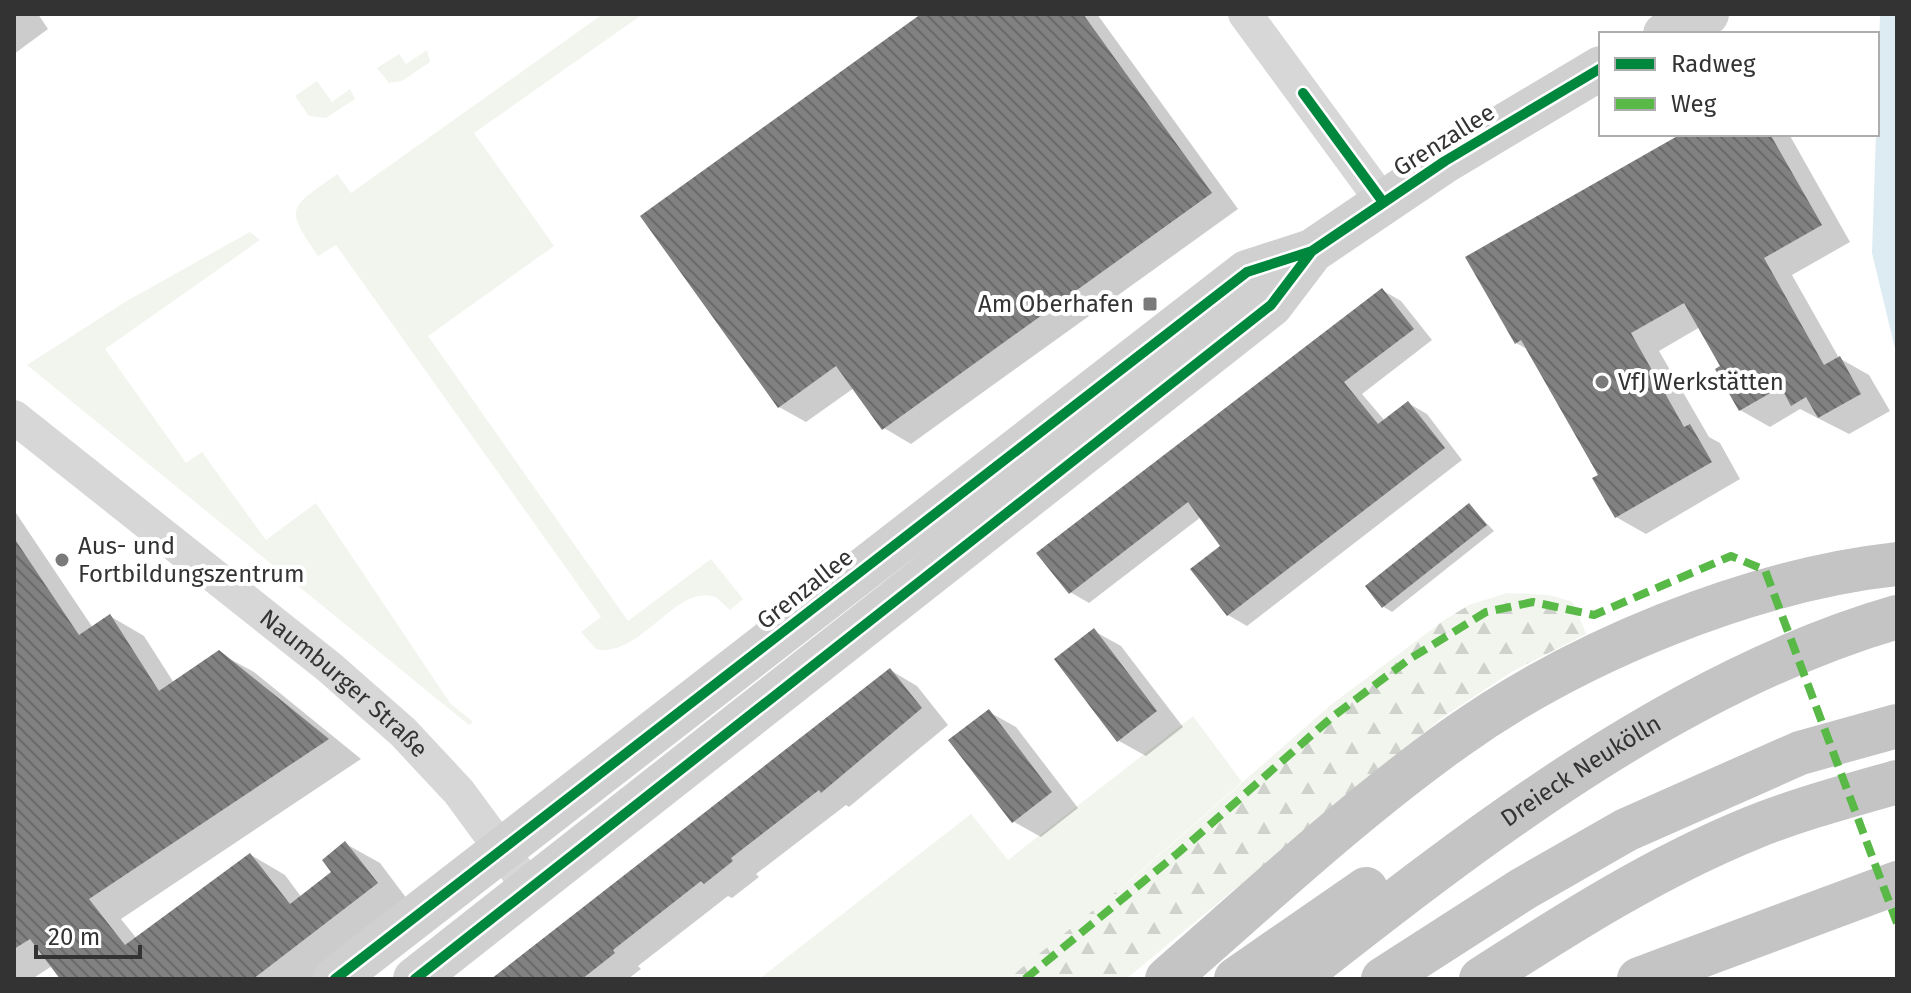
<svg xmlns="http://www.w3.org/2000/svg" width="1911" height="993" font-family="'Fira Sans',sans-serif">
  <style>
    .grass { fill: #f1f5ed }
    .forest { fill: url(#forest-firs) }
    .water { fill: #ddebf3 }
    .shadow { fill: #0003 }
    .building { fill: url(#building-back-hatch) }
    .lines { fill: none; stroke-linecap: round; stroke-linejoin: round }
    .minor { stroke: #d7d7d7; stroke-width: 34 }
    .secondary { stroke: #d0d0d0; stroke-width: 44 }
    .motorway { stroke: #c4c4c4; stroke-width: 44 }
    .quiet { stroke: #58b947; stroke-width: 8; stroke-dasharray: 16 8; stroke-linecap: butt }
    .cycleway-casing { stroke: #fff; stroke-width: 15 }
    .cycleway { stroke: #00873e; stroke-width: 10 }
    .poi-dot { fill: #7a7a7a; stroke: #fff; stroke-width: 3 }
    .labels { text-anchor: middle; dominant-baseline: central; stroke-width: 8; stroke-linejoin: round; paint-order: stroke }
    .street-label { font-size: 24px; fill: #333; stroke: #fff }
    .poi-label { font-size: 24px; fill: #333; stroke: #fff; text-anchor: start }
  </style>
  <defs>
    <pattern id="forest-firs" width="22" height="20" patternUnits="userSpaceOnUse" patternTransform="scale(2)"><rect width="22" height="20" fill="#f1f5ed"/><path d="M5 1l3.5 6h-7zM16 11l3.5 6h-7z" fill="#cfd2cc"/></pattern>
    <pattern id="building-back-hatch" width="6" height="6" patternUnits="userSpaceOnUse" patternTransform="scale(2)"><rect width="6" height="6" fill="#818181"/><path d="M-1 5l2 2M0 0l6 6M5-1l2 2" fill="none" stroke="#6a6a6a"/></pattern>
  </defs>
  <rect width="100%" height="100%" fill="#fff"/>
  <path class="grass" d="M 603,14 L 643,14 L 474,133 L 554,246 L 428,336 L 628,621 L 711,559 L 743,599 L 730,610 L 716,597 C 675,583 641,659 596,649 L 581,632 L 601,617 L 336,245 L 318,256 C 283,205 290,209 337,174 L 351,193 Z
    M 427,50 L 430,62 L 402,81 L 389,83 L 377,68 L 399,54 L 406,64 Z
    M 317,81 L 332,102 L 350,89 L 355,99 L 326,118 L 309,116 L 295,96 Z
    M 250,232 L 260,240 L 105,349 L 186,463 L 202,452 L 266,540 L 316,503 L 450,703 L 473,722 L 469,725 L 27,365 L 125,302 Z
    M 1193,716 L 1242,782 L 1090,915 L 1008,979 L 759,979 L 971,814 L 1008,860 Z"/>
  <path class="forest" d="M 1507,593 L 1549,595 L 1573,602 L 1586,634 L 1513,671 L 1443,717 L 1126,979 L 1008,979 L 1132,879 L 1332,704 L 1443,621 L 1469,605 Z"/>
  <path class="water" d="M 1880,14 L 1897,14 L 1897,357 L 1872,253 Z"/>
  <path class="shadow" d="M 14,14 L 38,14 L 48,29 L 14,54 Z
    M 925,14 L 1097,14 L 1238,209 L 911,444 L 884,428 L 854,388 L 806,422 L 779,407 Z
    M 1685,134 L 1789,134 L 1850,242 L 1792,275 L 1839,358 L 1869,375 L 1890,411 L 1849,434 L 1800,409 L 1770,427 L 1740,410 L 1723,367 L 1700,327 L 1659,351 L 1709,437 L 1720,443 L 1740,479 L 1646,534 L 1616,517 L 1601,475 L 1529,350 L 1516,343 Z
    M 1382,290 L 1401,301 L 1432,340 L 1362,394 L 1385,421 L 1408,403 L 1427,414 L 1462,460 L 1247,626 L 1228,615 L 1223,546 L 1201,517 L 1089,603 L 1070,592 Z
    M 1469,505 L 1494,531 L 1392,612 L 1384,607 L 1368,586 Z
    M 14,510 L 93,628 L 110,616 L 144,636 L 174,683 L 219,653 L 254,672 L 361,759 L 121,919 L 137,939 L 251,855 L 285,875 L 302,898 L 334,872 L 346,844 L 380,863 L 410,903 L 310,979 L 62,979 L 52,966 L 32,979 L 14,979 Z
    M 1094,631 L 1121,646 L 1183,727 L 1146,756 L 1119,741 Z
    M 890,670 L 917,686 L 948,725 L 849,807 L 846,805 L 756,874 L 759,877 L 732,898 L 728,896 L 638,966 L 641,969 L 628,979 L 493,979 Z
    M 989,712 L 1016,727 L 1078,808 L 1041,837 L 1014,822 Z"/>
  <path class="building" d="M 921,14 L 1083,14 L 1212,193 L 882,430 L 836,366 L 778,408 L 640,216 Z
    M 1681,134 L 1770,134 L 1822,225 L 1764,258 L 1824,365 L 1840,356 L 1861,394 L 1818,418 L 1806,397 L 1791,406 L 1781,387 L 1739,411 L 1715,369 L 1720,366 L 1684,303 L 1631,333 L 1684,427 L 1690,424 L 1712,462 L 1615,518 L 1592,478 L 1598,475 L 1521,340 L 1515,344 L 1465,257 Z
    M 1382,288 L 1414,329 L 1344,382 L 1378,424 L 1408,401 L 1445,448 L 1227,616 L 1190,569 L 1220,546 L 1188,502 L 1069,594 L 1036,553 Z
    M 1469,503 L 1487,525 L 1382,608 L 1365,586 Z
    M 14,538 L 79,635 L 110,614 L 159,691 L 219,650 L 329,739 L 89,899 L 125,945 L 250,853 L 290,904 L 331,872 L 322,860 L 345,841 L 378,883 L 253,979 L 60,979 L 30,939 L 14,949 Z
    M 1094,628 L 1157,711 L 1117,742 L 1054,659 Z
    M 890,668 L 922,708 L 821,793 L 819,790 L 731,858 L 733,861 L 704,884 L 701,881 L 613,950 L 615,953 L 582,979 L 491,979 Z
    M 989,709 L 1052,792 L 1012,823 L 948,740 Z"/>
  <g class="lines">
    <g class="minor">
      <path d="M 1245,14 L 1383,202"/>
      <path id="s1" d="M 14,417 L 329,667 L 403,732 L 459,792 L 531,890"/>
    </g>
    <path class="secondary" d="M 1665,34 L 1707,14
      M 335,979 L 1247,272 L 1312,251 L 1445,161 L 1601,68
      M 415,979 L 1271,305 L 1312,251"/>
    <g class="motorway">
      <path d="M 1167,979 C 1261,897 1353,811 1455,738 C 1575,652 1750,580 1897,564"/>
      <path d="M 1236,979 L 1366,889"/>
      <path id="s2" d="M 1295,979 C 1473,839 1676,681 1897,617"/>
      <path d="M 1383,979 L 1523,889 L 1626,830 L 1800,753 L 1897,726"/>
      <path d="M 1481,979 C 1568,923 1656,867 1752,828 C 1799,809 1848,796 1897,782"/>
      <path d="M 1639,979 L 1897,883"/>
    </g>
    <path class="quiet" d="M 1025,979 L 1178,853 L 1331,718 L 1408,660 L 1486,612 L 1533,602 L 1594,615 L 1731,556 L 1765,570 L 1897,923"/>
    <g class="cycleway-casing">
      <path id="cycleway" d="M 1303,93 L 1383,202
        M 335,979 L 1247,272 L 1312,251 L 1445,161 L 1601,68
        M 415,979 L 1271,305 L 1312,251"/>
    </g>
    <use href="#cycleway" class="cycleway"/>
  </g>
  <g class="poi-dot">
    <rect x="1142" y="296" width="16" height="16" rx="4"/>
    <circle cx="1602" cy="382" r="8"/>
    <circle cx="62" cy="560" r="8"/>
  </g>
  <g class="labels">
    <g class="street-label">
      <text transform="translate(1444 140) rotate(-32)">Grenzallee</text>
      <text transform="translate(805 589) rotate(-38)">Grenzallee</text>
      <text stroke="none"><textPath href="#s1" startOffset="424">Naumburger Straße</textPath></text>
      <text stroke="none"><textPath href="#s2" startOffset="354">Dreieck Neukölln</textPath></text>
    </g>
    <g class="poi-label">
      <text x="1134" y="304" text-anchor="end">Am Oberhafen</text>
      <text x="1618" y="382">VfJ Werkstätten</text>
      <text x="78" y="546">Aus- und<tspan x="78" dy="28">Fortbildungszentrum</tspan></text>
    </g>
  </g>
  <rect width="1911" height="993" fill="none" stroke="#333333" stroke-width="32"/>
  <rect x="1599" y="32" width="280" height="104" fill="#ffffff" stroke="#adadad" stroke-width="2"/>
  <rect x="1615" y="58" width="40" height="12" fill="#00873e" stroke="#adadad" stroke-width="2"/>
  <text x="1671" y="72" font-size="24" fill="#333333">Radweg</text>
  <rect x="1615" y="98" width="40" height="12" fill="#58b947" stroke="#adadad" stroke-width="2"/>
  <text x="1671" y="112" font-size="24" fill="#333333">Weg</text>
  <path d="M36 945v12h104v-12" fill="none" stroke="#333333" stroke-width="4"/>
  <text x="48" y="945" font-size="24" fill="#333333" stroke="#ffffff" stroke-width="6" paint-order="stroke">20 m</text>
</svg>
